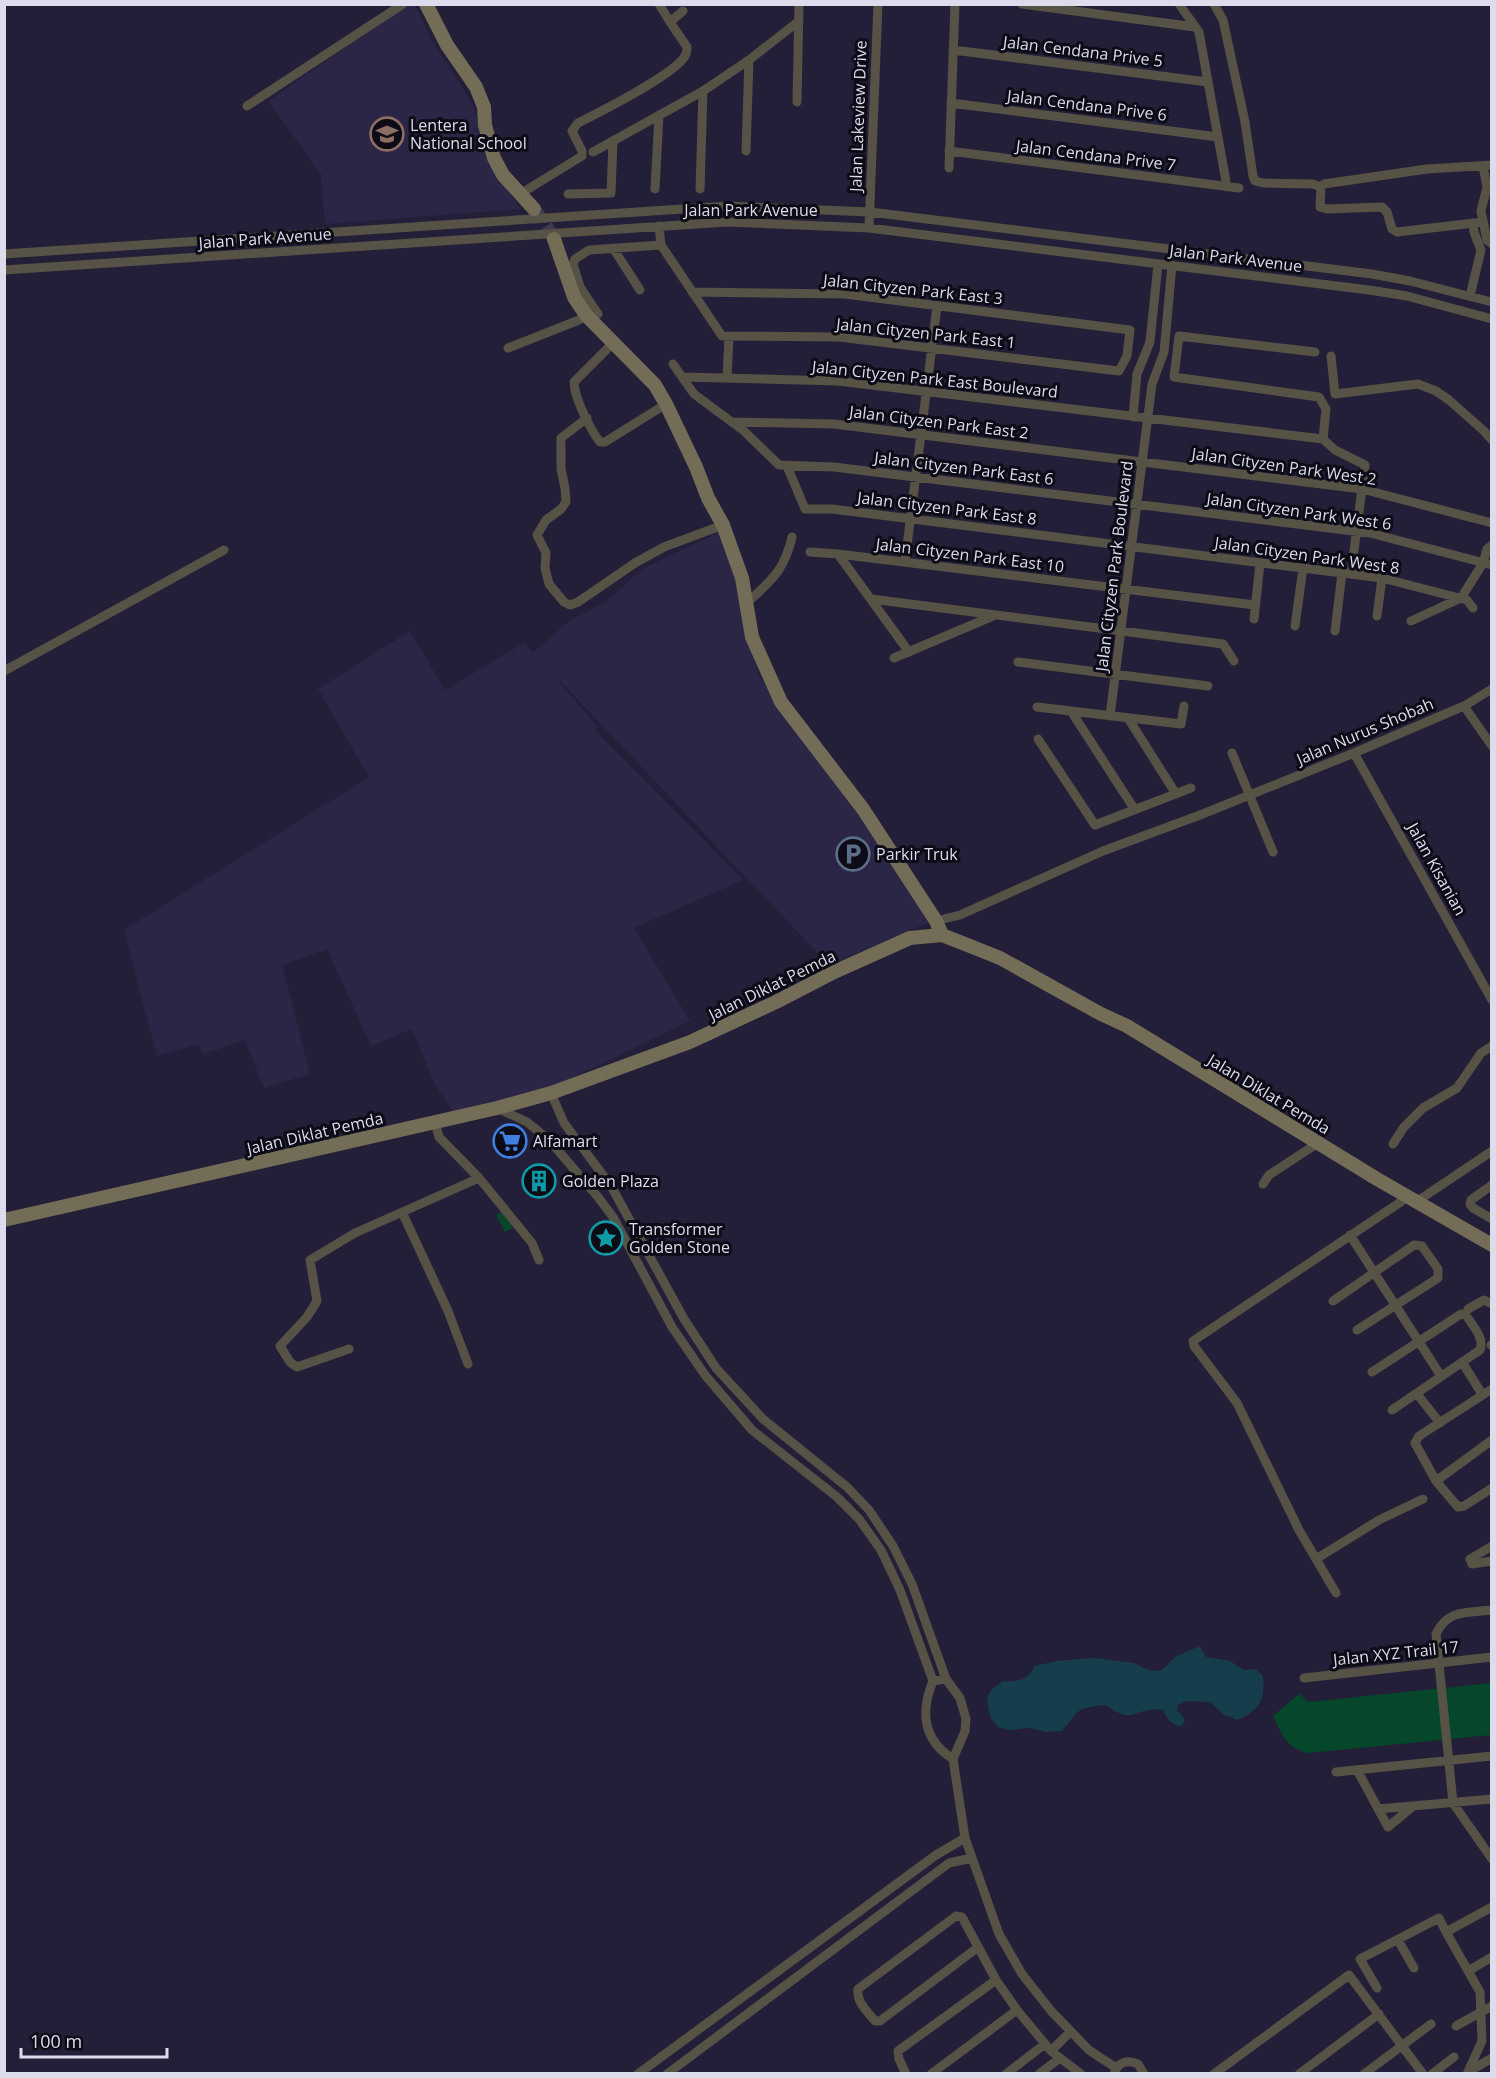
<svg xmlns="http://www.w3.org/2000/svg" width="1496" height="2078" font-family="'Open Sans',sans-serif">
  <style>
    .built { fill: #2b2646 }
    .green { fill: #06472c }
    .water { fill: #163d4c }
    .lines { fill: none; stroke-linecap: round; stroke-linejoin: round }
    .secondary-tunnel { stroke: #3f3b53; stroke-width: 14; stroke-dasharray: 14 7; stroke-linecap: butt }
    .street { stroke: #565245; stroke-width: 9 }
    .secondary { stroke: #736c57; stroke-width: 14 }
    .labels { text-anchor: middle; dominant-baseline: central; stroke-width: 6; stroke-linejoin: round; paint-order: stroke }
    .street-label { font-size: 16px; fill: #dddced; stroke: #0c0b16 }
    .poi-label { font-size: 16px; fill: #dddced; stroke: #0c0b16; text-anchor: start }
  </style>
  <rect width="100%" height="100%" fill="#231f38"/>
  <path class="built" d="M 407,5 L 415,5 L 433,43 L 461,85 L 474,107 L 488,162 L 521,209 L 325,224 L 321,174 L 268,101 Z
    M 721,531 L 742,592 L 746,630 L 759,675 L 858,812 L 930,922 L 829,965 L 545,665 L 597,726 L 595,730 L 743,880 L 634,928 L 690,1021 L 542,1092 L 455,1115 L 434,1083 L 412,1029 L 371,1046 L 327,949 L 282,965 L 310,1074 L 264,1088 L 245,1040 L 203,1054 L 199,1044 L 157,1056 L 124,930 L 369,777 L 318,689 L 410,631 L 445,690 L 524,643 L 533,652 L 571,620 L 607,601 L 642,569 Z"/>
  <path class="green" d="M 504,1210 L 513,1228 L 505,1232 L 496,1215 Z
    M 1491,1683 L 1491,1735 L 1309,1753 C 1286,1748 1283,1736 1273,1716 L 1299,1694 L 1309,1702 Z"/>
  <path class="water" d="M 1200,1646 L 1206,1657 L 1230,1661 L 1244,1670 L 1256,1669 L 1263,1676 C 1265,1701 1260,1710 1237,1720 L 1223,1714 L 1210,1702 L 1185,1701 L 1178,1705 L 1177,1711 L 1182,1715 L 1185,1721 L 1181,1726 C 1170,1725 1168,1719 1163,1710 C 1134,1706 1135,1727 1106,1705 C 1074,1708 1081,1709 1062,1731 L 1047,1732 L 1030,1728 L 1009,1730 L 998,1727 L 990,1717 L 987,1698 L 991,1690 L 1003,1681 C 1015,1682 1031,1680 1034,1666 L 1057,1661 L 1093,1658 L 1134,1663 L 1151,1671 L 1162,1670 L 1175,1657 Z"/>
  <g class="lines">
    <path class="secondary-tunnel" d="M 534,209 L 554,239"/>
    <path class="street" d="M 659,4 L 670,22
      M 1022,4 L 1195,27
      M 1179,4 L 1199,32 L 1227,187
      M 1214,4 L 1223,20 L 1245,122 L 1253,176 L 1255,181 L 1263,183 L 1313,184 L 1321,187
      M 953,50 L 1208,82
      M 797,102 L 799,4
      M 951,103 L 1218,137
      M 247,106 L 403,4
      M 746,151 L 749,60
      M 949,151 L 1239,188
      M 593,152 L 703,91 L 749,60 L 799,21
      M 1483,166 L 1487,187 L 1481,211 L 1487,240 L 1492,244
      M 949,168 L 955,4
      M 1321,187 L 1320,207 L 1327,209 L 1382,207 L 1387,212 L 1392,229 L 1397,232 L 1483,222
      M 1321,187 L 1324,184 L 1427,169 L 1492,165
      M 655,189 L 659,115
      M 700,189 L 703,91
      M 520,194 L 582,156 L 582,151 L 572,131 L 578,123 C 600,112 675,74 685,56 C 687,53 687,51 687,47 L 670,22 L 683,11
      M 568,194 L 611,193 L 613,141
      M 659,226 L 661,245 L 722,336 L 839,337 L 1119,371 L 1127,356 L 1130,330 L 845,294 L 692,292
      M 869,228 L 878,4
      M 613,248 L 640,290
      M 4,254 L 728,206 L 870,212 L 1372,274 L 1410,281 L 1492,302
      M 4,270 L 727,222 L 869,228 L 1369,290 L 1407,296 L 1492,319
      M 1470,296 L 1481,250 L 1474,232 L 1473,223
      M 598,314 L 580,287 L 573,264 L 575,259 L 589,250 L 661,245
      M 613,343 L 574,382 C 574,397 590,429 600,442 L 605,442 L 666,404
      M 508,348 L 579,320 L 586,315
      M 1315,352 L 1179,336 L 1174,377 L 1319,397 L 1326,409 L 1323,439
      M 1331,356 L 1335,394 L 1418,384 L 1436,391 L 1449,400 L 1484,431 L 1492,440
      M 673,364 L 694,394 L 744,431 L 779,465 L 834,467 L 1370,533 L 1492,565
      M 682,377 L 838,381 L 1323,439
      M 727,378 L 729,336
      M 1133,417 L 1137,374 L 1150,342 L 1158,264
      M 587,418 L 561,438 L 561,469 L 565,488 L 566,502 L 561,509 L 546,520 L 537,535 L 546,553 L 545,568 L 549,584 L 564,602 L 570,605 L 578,602 L 635,563 L 664,547 L 723,525
      M 732,422 L 834,424 L 1362,489 L 1492,523
      M 1323,439 L 1335,450 L 1365,465 L 1351,574
      M 787,466 L 805,509 L 832,509 L 1382,578 L 1467,600 L 1473,608
      M 810,552 L 838,554 L 1255,605
      M 838,554 L 909,652
      M 905,562 L 937,306
      M 871,599 L 1223,644 L 1234,661
      M 746,604 C 771,580 784,572 792,537
      M 1377,616 L 1382,578
      M 1254,619 L 1260,563
      M 1411,621 L 1461,598 L 1483,563 L 1487,549 L 1492,545
      M 1295,626 L 1303,568
      M 1335,631 L 1342,573
      M 894,658 L 993,616
      M 1018,662 L 1208,686
      M 4,671 L 224,550
      M 1464,706 L 1492,746
      M 1037,707 L 1181,724 L 1184,706
      M 1071,711 L 1135,810
      M 1110,716 L 1152,384 L 1164,352 L 1172,265
      M 1128,718 L 1176,794
      M 1038,739 L 1095,825 L 1191,788
      M 1232,753 L 1273,852
      M 1354,753 L 1492,1000
      M 936,921 L 960,915 L 1103,851 L 1200,815 L 1354,753 L 1464,706 L 1492,689
      M 551,1093 L 564,1123 L 611,1186 L 684,1319 L 716,1368 L 763,1419 L 847,1487 L 869,1510 L 893,1546 L 912,1584 L 946,1679
      M 497,1108 L 527,1122 L 549,1140 L 598,1197 L 613,1217 L 672,1327 L 705,1375 L 752,1430 L 837,1497 L 859,1519 L 881,1550 L 900,1590 L 933,1681
      M 435,1122 L 439,1137 L 479,1178 L 519,1227 L 532,1243 L 539,1260
      M 1393,1144 L 1404,1127 L 1423,1108 L 1457,1088 L 1481,1053 L 1492,1046
      M 1263,1184 L 1269,1175 L 1318,1143
      M 1492,1185 L 1471,1200 L 1470,1204 L 1473,1208 L 1492,1219
      M 1416,1202 L 1492,1151
      M 402,1212 L 448,1311 L 468,1364
      M 1350,1235 L 1441,1376
      M 1333,1301 L 1414,1245 L 1422,1246 L 1438,1269 L 1438,1278 L 1357,1330
      M 1468,1309 L 1484,1300 L 1492,1304
      M 1491,1345 L 1492,1345
      M 349,1349 L 297,1367 L 290,1362 L 280,1346 L 307,1317 L 317,1301 L 310,1260 L 355,1233 L 479,1178
      M 1462,1362 L 1482,1394
      M 1372,1372 L 1461,1314 L 1466,1315 C 1472,1325 1485,1338 1480,1350 L 1392,1410
      M 1492,1389 L 1419,1436 L 1415,1443 L 1436,1481 L 1492,1440
      M 1417,1394 L 1440,1423
      M 1436,1481 L 1458,1507 L 1464,1506 L 1492,1488
      M 1492,1546 L 1470,1559 L 1472,1564 L 1492,1561
      M 1316,1559 L 1379,1520 L 1423,1499
      M 1336,1593 L 1299,1530 L 1237,1403 L 1194,1346 L 1193,1341 L 1408,1197
      M 1492,1610 C 1467,1613 1448,1609 1436,1634 L 1453,1803 L 1492,1859
      M 1304,1678 L 1492,1657
      M 953,1759 C 923,1740 920,1712 933,1681 L 946,1679 L 960,1698 L 966,1719 L 965,1731 L 953,1759 L 965,1838 L 999,1934 L 1022,1974 L 1052,2012 L 1089,2050 L 1116,2068
      M 1357,1770 L 1388,1827 L 1412,1807
      M 1336,1772 L 1492,1756
      M 1378,1809 L 1492,1799
      M 1398,1940 L 1414,1968
      M 977,1948 L 880,2021 L 875,2021 C 868,2012 856,2002 858,1989 L 956,1916 L 962,1917 L 996,1980 L 1017,2010 L 1051,2051 L 1081,2074
      M 1468,1971 L 1492,1957
      M 1377,1988 L 1360,1959 L 1439,1918 L 1446,1932
      M 1456,2026 L 1492,2006
      M 1051,2051 L 1070,2032
      M 1468,2072 L 1492,2058
      M 638,2074 L 936,1855 L 965,1838
      M 667,2074 L 949,1863 L 972,1858
      M 906,2074 L 899,2059 L 898,2051 L 996,1980
      M 931,2074 L 1017,2010
      M 1006,2074 L 1045,2044
      M 1039,2074 L 1060,2058
      M 1114,2074 C 1118,2062 1127,2059 1138,2064 L 1144,2074
      M 1214,2074 L 1349,1975 L 1423,2074
      M 1299,2074 L 1379,2014
      M 1364,2074 L 1431,2024
      M 1432,2074 L 1454,2057
      M 1467,2074 L 1482,2041 L 1480,1992 L 1446,1932 L 1492,1907"/>
    <path class="secondary" d="M 426,4 L 447,45 L 476,87 L 484,107 L 485,125 L 494,158 L 503,175 L 534,209
      M 554,239 L 574,297 L 586,315 L 655,385 L 666,404 L 696,467 L 708,498 L 723,525 L 742,578 L 752,637 L 781,702 L 863,809 L 936,921 L 942,935
      M 4,1220 L 497,1108 L 551,1093 L 690,1042 L 776,1002 L 834,972 L 910,938 L 942,935 L 975,948 L 1000,958 L 1101,1014 L 1127,1026 L 1377,1179 L 1492,1245"/>
  </g>
  <defs>
    <g id="school-ring" transform="scale(1.725)"><circle r="9.5" fill="#0c0b16" stroke="#8d6e63" stroke-width="1.5"/><path d="M0-5L7-2L0 1L-7-2ZM-4 1L0 2.5L4 1V4Q0 6-4 4Z" fill="#8d6e63"/></g>
    <g id="parking-ring" transform="scale(1.725)"><circle r="9.5" fill="#0c0b16" stroke="#5c6f8a" stroke-width="1.5"/><path d="M-3.5-5.5H1a3.5 3.5 0 0 1 0 7H-1V5.5H-3.5ZM-1-3.4V-.6H.8a1.4 1.4 0 0 0 0-2.8Z" fill="#5c6f8a"/></g>
    <g id="supermarket-ring" transform="scale(1.725)"><circle r="9.5" fill="#0c0b16" stroke="#3f7fe0" stroke-width="1.5"/><path d="M-6-5.5h2.5l.6 2H6L4.5 2H-2.5L-4.4-4H-6ZM-1.5 3.2a1.3 1.3 0 1 0 .1 0ZM3 3.2a1.3 1.3 0 1 0 .1 0Z" fill="#3f7fe0"/></g>
    <g id="building-ring" transform="scale(1.725)"><circle r="9.5" fill="#0c0b16" stroke="#0f9aa8" stroke-width="1.5"/><path d="M-4-6H4V6H1V3H-1V6H-4ZM-2.5-4.3h1.7v1.8h-1.7ZM.8-4.3h1.7v1.8H.8ZM-2.5-1h1.7V.8h-1.7ZM.8-1h1.7V.8H.8Z" fill="#0f9aa8"/></g>
    <g id="sight-ring" transform="scale(1.725)"><circle r="9.5" fill="#0c0b16" stroke="#0f9aa8" stroke-width="1.5"/><path d="M0-6L1.8-2.2L6-1.7L2.9 1.2L3.7 5.4L0 3.3L-3.7 5.4L-2.9 1.2L-6-1.7L-1.8-2.2Z" fill="#0f9aa8"/></g>
  </defs>
  <g fill-rule="evenodd">
    <use href="#school-ring" x="387" y="134"/>
    <use href="#parking-ring" x="853" y="854"/>
    <use href="#supermarket-ring" x="510" y="1141"/>
    <use href="#building-ring" x="539" y="1181"/>
    <use href="#sight-ring" x="606" y="1238"/>
  </g>
  <g class="labels">
    <g class="street-label">
      <text transform="translate(1083 51) rotate(7)">Jalan Cendana Prive 5</text>
      <text transform="translate(1087 105) rotate(7)">Jalan Cendana Prive 6</text>
      <text transform="translate(858 116) rotate(-88)">Jalan Lakeview Drive</text>
      <text transform="translate(1096 155) rotate(7)">Jalan Cendana Prive 7</text>
      <text x="751" y="210">Jalan Park Avenue</text>
      <text transform="translate(265 238) rotate(-4)">Jalan Park Avenue</text>
      <text transform="translate(1236 258) rotate(7)">Jalan Park Avenue</text>
      <text transform="translate(913 289) rotate(6)">Jalan Cityzen Park East 3</text>
      <text transform="translate(926 333) rotate(6)">Jalan Cityzen Park East 1</text>
      <text transform="translate(935 379) rotate(6)">Jalan Cityzen Park East Boulevard</text>
      <text transform="translate(939 422) rotate(7)">Jalan Cityzen Park East 2</text>
      <text transform="translate(1284 466) rotate(8)">Jalan Cityzen Park West 2</text>
      <text transform="translate(964 468) rotate(7)">Jalan Cityzen Park East 6</text>
      <text transform="translate(947 508) rotate(7)">Jalan Cityzen Park East 8</text>
      <text transform="translate(1299 511) rotate(8)">Jalan Cityzen Park West 6</text>
      <text transform="translate(970 555) rotate(7)">Jalan Cityzen Park East 10</text>
      <text transform="translate(1307 555) rotate(8)">Jalan Cityzen Park West 8</text>
      <text transform="translate(1114 566) rotate(-83)">Jalan Cityzen Park Boulevard</text>
      <text transform="translate(1365 731) rotate(-23)">Jalan Nurus Shobah</text>
      <text transform="translate(1437 869) rotate(61)">Jalan Kisanian</text>
      <text transform="translate(772 985) rotate(-26)">Jalan Diklat Pemda</text>
      <text transform="translate(1269 1094) rotate(31)">Jalan Diklat Pemda</text>
      <text transform="translate(315 1133) rotate(-13)">Jalan Diklat Pemda</text>
      <text transform="translate(1396 1653) rotate(-6)">Jalan XYZ Trail 17</text>
    </g>
    <g class="poi-label">
      <text x="410" y="125">Lentera<tspan x="410" dy="18">National School</tspan></text>
      <text x="876" y="854">Parkir Truk</text>
      <text x="533" y="1141">Alfamart</text>
      <text x="562" y="1181">Golden Plaza</text>
      <text x="629" y="1229">Transformer<tspan x="629" dy="18">Golden Stone</tspan></text>
    </g>
  </g>
  <rect width="1496" height="2078" fill="none" stroke="#dddced" stroke-width="12"/>
  <path d="M21 2048v9h146v-9" fill="none" stroke="#dddced" stroke-width="3"/>
  <text x="30" y="2048" font-size="18" fill="#dddced" stroke="#0c0b16" stroke-width="4.5" paint-order="stroke">100 m</text>
</svg>
